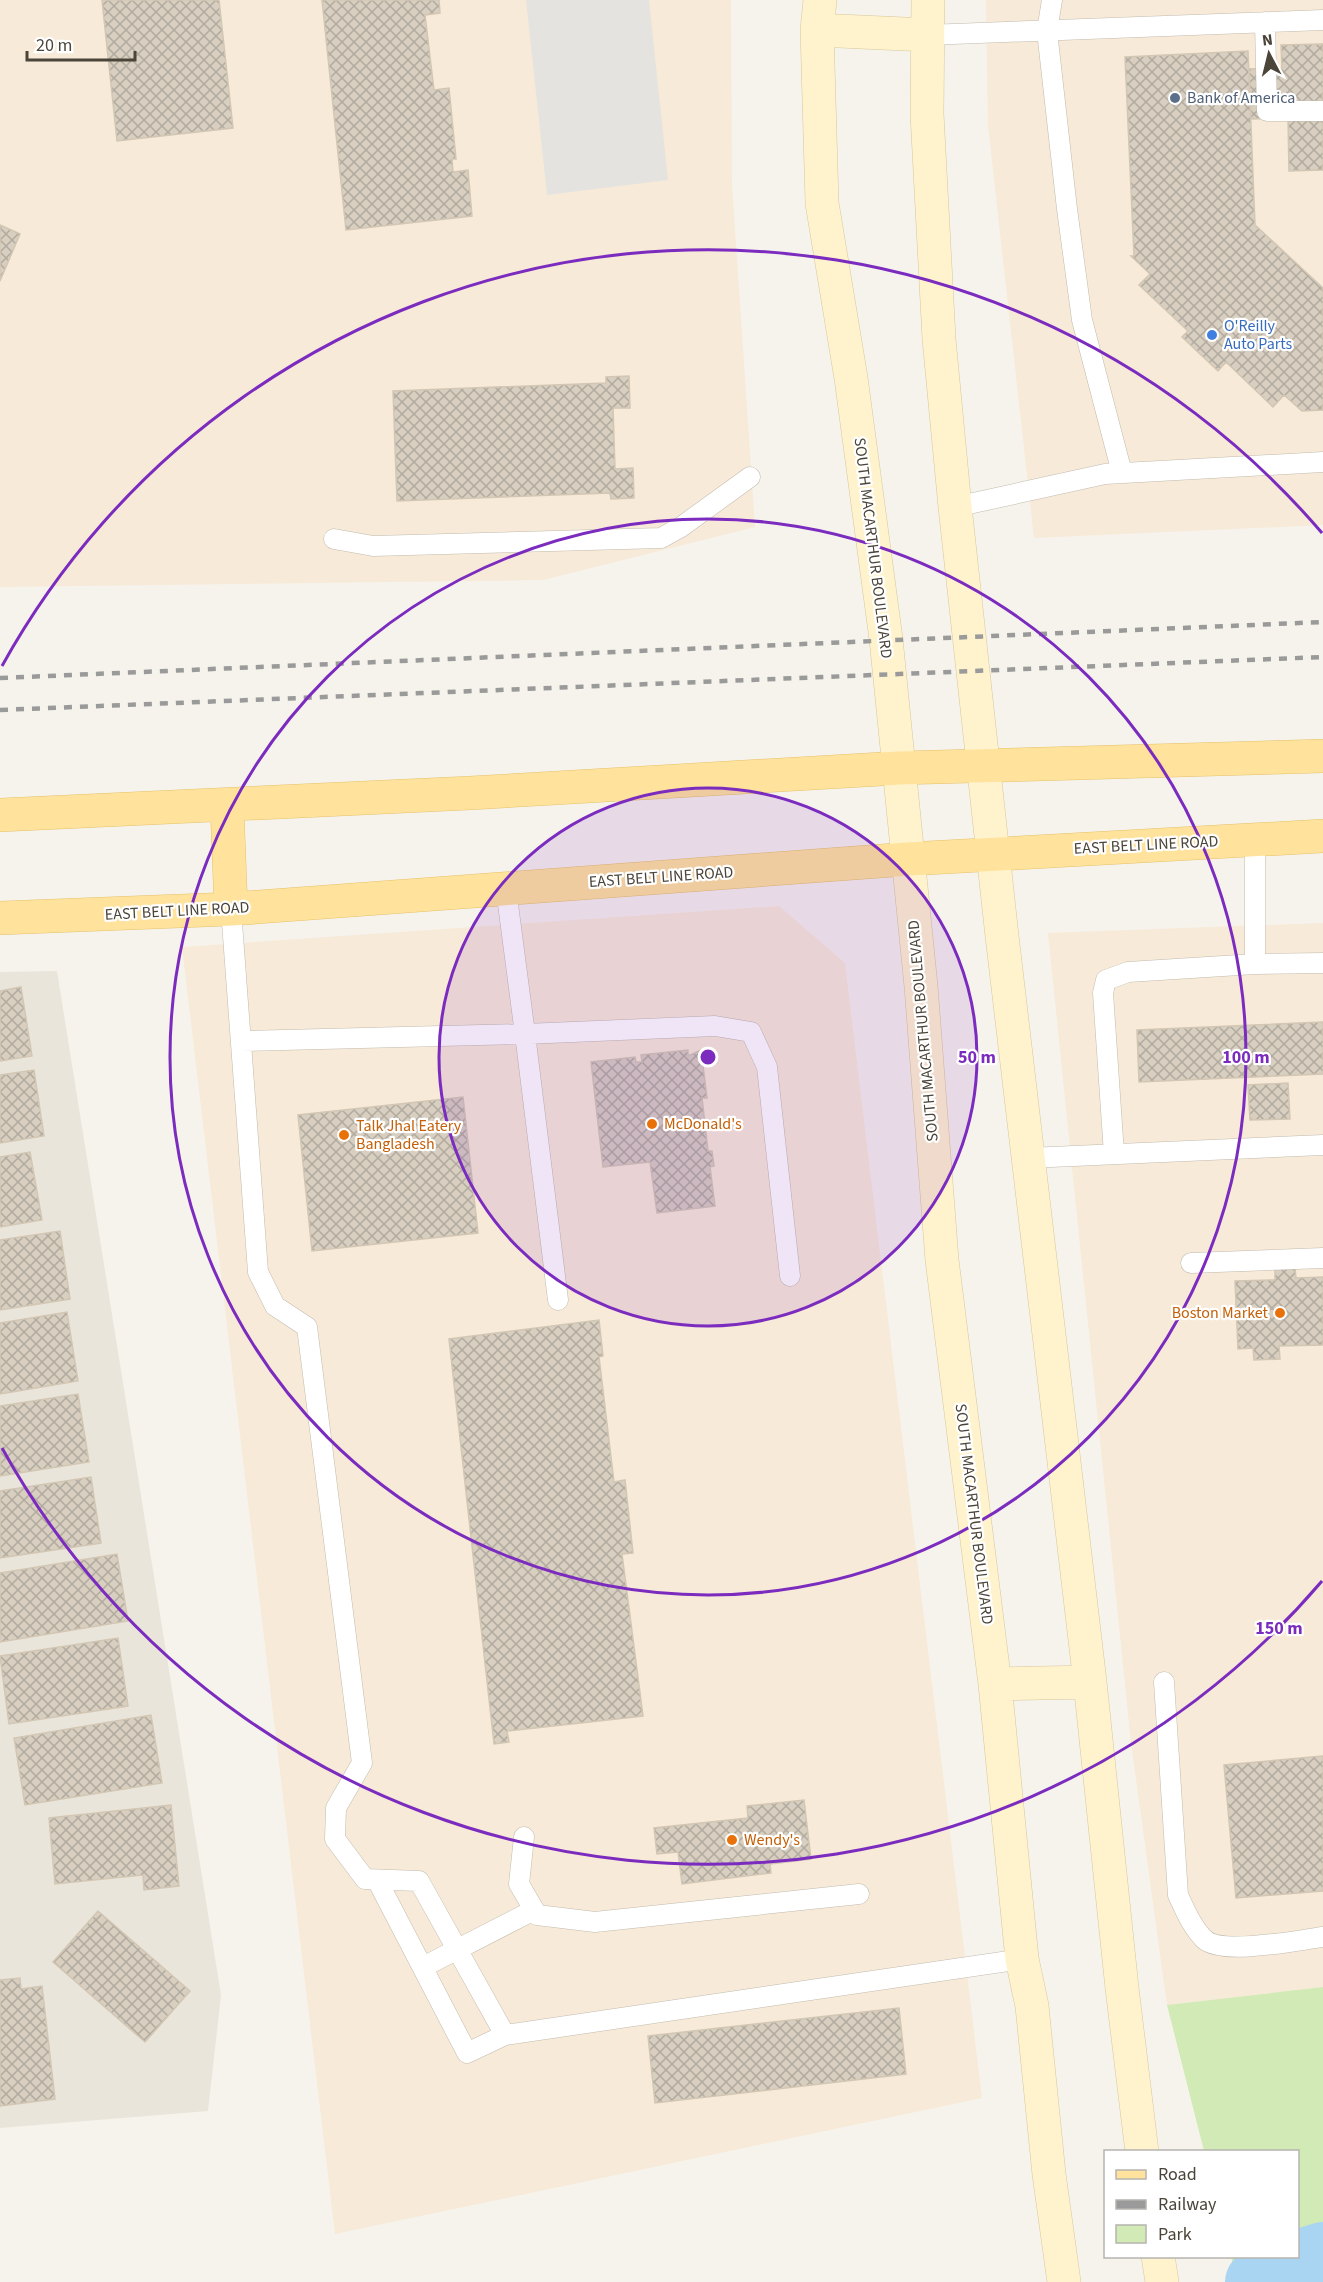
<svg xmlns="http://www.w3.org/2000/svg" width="1323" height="2282" font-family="'Source Sans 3',sans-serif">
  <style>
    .residential { fill: #eae5da }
    .commercial { fill: #f7ead8 }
    .green { fill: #d2eab5 }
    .parking { fill: #e5e3e0 }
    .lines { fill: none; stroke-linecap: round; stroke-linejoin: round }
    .river { stroke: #a9d4f2; stroke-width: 64 }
    .building { fill: url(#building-cross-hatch); stroke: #d3c7b4; stroke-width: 1.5 }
    .service-casing { stroke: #c2bbae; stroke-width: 21 }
    .secondary-casing { stroke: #d6c79b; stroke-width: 34 }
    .primary-casing { stroke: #e6c16a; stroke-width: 34 }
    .service { stroke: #fff; stroke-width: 20 }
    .secondary { stroke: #fff3cd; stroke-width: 33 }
    .primary { stroke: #ffe39c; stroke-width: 33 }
    .rail { stroke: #9a9a9a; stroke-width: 4.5; stroke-dasharray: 8 8; stroke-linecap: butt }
    .ring { fill: none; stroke: #7b2cbf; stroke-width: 3 }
    .service-dot { fill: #5c6f8a; stroke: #fff; stroke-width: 2 }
    .shop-dot { fill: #3f7fe0; stroke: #fff; stroke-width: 2 }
    .food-dot { fill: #e8710a; stroke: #fff; stroke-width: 2 }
    .labels { text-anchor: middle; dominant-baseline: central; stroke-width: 4.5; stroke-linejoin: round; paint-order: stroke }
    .service-label { font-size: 16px; fill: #4e5e75; stroke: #fff; text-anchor: start }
    .shop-label { font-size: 16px; fill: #366cbe; stroke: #fff; text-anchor: start }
    .street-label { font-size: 16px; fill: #4b4439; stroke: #fff }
    .food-label { font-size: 16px; fill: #c56008; stroke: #fff; text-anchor: start }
    .centre { fill: #7b2cbf; stroke: #fff; stroke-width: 3 }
    .ring-label { font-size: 18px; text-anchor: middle; font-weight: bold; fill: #7b2cbf; stroke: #fff; stroke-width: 4.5; stroke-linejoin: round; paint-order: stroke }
  </style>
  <defs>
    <pattern id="building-cross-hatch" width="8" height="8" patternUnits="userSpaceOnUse" patternTransform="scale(1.5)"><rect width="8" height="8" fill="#d8cfc1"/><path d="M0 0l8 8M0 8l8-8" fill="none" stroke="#b1aa9e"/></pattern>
  </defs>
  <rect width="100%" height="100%" fill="#f6f3ec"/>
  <path class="residential" d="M 57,971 L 221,1995 L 208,2111 L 0,2128 L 0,972 Z"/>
  <path class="commercial" d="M 0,0 L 731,0 L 732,185 L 755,527 L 543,580 L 0,587 Z
    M 986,0 L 1323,0 L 1323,525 L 1034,538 L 988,125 Z
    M 779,906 L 845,963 L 982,2098 L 335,2234 L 182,947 Z
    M 1323,923 L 1323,1987 L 1167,2005 L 1131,1743 L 1048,933 Z"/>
  <path class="green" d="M 1323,1987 L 1323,2282 L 1238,2282 L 1231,2257 L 1298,2256 L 1298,2152 L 1204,2151 L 1167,2005 Z"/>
  <path class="parking" d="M 526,0 L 649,0 L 668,180 L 547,195 Z"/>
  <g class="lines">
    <path class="river" d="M 1257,2282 L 1310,2258 L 1323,2254"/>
  </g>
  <path class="building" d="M 102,0 L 219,0 L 233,128 L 117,141 Z
    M 322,0 L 439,0 L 440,13 L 425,15 L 434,90 L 449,88 L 456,159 L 452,159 L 453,172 L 468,170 L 472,216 L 346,230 Z
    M 1323,44 L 1323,170 L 1289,171 L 1288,118 L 1251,119 L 1249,69 L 1282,68 L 1281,45 Z
    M 1248,51 L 1255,225 L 1323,288 L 1323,410 L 1302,411 L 1284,395 L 1273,407 L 1226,362 L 1218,371 L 1182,337 L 1188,331 L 1139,285 L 1150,274 L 1131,256 L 1134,256 L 1125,57 Z
    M 0,225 L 20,234 L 0,281 Z
    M 629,376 L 630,408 L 613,408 L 615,469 L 633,468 L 634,498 L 611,499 L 610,493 L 397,501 L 393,391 L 606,383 L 606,377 Z
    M 21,987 L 32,1056 L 0,1061 L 0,991 Z
    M 1323,1022 L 1323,1074 L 1139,1082 L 1137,1030 Z
    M 688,1050 L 688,1056 L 701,1050 L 707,1098 L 702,1098 L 708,1151 L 712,1151 L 714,1166 L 710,1167 L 715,1206 L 657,1213 L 650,1162 L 603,1167 L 591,1062 L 635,1057 L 636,1062 L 642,1062 L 641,1055 Z
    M 34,1070 L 44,1136 L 0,1143 L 0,1075 Z
    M 1288,1083 L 1290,1119 L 1250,1120 L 1248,1085 Z
    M 463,1097 L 478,1233 L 312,1251 L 298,1115 Z
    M 30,1152 L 42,1220 L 0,1227 L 0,1157 Z
    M 60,1231 L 70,1299 L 0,1310 L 0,1240 Z
    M 1295,1268 L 1296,1278 L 1323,1277 L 1323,1345 L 1279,1346 L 1280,1359 L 1254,1360 L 1253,1348 L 1238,1349 L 1235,1281 L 1275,1280 L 1275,1269 Z
    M 67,1312 L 78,1381 L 0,1394 L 0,1323 Z
    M 599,1320 L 603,1356 L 599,1357 L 614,1482 L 625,1480 L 633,1553 L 622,1554 L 643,1716 L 507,1731 L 509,1742 L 494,1744 L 449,1339 Z
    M 78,1394 L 89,1462 L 0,1476 L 0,1406 Z
    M 91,1477 L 101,1543 L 0,1558 L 0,1491 Z
    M 117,1554 L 128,1621 L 0,1642 L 0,1573 Z
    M 118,1638 L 128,1706 L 9,1724 L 0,1656 Z
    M 151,1715 L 162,1783 L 25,1805 L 14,1738 Z
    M 1323,1756 L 1323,1891 L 1236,1898 L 1224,1765 Z
    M 804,1800 L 811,1859 L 770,1864 L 771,1873 L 682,1884 L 678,1852 L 657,1854 L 654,1828 L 748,1818 L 747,1806 Z
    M 171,1805 L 179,1886 L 144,1890 L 143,1875 L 55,1884 L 49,1818 Z
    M 98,1911 L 190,1991 L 145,2042 L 53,1962 Z
    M 20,1978 L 21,1989 L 42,1986 L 55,2099 L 0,2106 L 0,1980 Z
    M 899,2008 L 906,2074 L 655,2103 L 648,2036 Z"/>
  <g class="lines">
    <g class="service-casing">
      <path id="service" d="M 1052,0 L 1047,31 L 1067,209 L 1082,320 L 1122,473
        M 1265,22 L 1267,111 L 1323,111
        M 927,35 L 1323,20
        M 955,507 L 1105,474 L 1323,462
        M 334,539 L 373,546 L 661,538 L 681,527 L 750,477
        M 1255,839 L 1255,964 L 1323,963
        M 231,909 L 258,1272 L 275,1306 L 307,1327 L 362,1763 L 336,1808 L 335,1839 L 365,1879 L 419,1881 L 505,2035
        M 241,1041 L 525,1034 L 506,889
        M 1114,1154 L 1103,993 L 1106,980 L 1128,972 L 1255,964
        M 1028,1158 L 1323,1145
        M 1191,1263 L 1323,1258
        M 558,1300 L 525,1034 L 715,1026 L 751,1032 L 767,1067 L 790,1276
        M 1164,1682 L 1178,1895 C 1185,1910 1192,1927 1204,1939 C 1222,1956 1298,1940 1323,1937
        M 524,1837 L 519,1884 L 537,1915 L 595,1922 L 859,1894
        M 377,1880 L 467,2053 L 505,2035 L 1022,1959
        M 423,1967 L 534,1910"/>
    </g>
    <g class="secondary-casing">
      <path id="secondary" d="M 820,0 L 817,30 L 822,203 L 851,378 L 886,639 L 921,986 L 942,1260 L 995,1684 L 1022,1959 L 1032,2006 L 1049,2174 L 1064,2282
        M 928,0 L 927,114 L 939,339 L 955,507 L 1002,936 L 1090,1682 L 1122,1988 L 1142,2152
        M 817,30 L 927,35
        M 995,1684 L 1090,1682
        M 1158,2256 L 1162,2282"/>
    </g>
    <g class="primary-casing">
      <path id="primary" d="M 227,806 L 231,909
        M 0,815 L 470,793 L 899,768 L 1323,756
        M 0,918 L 231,909 L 908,859 L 1323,836"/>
    </g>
    <use href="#service" class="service"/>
    <use href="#secondary" class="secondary"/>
    <use href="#primary" class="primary"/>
    <path class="rail" d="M 0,678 L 1323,622
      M 0,710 L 1323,657"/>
  </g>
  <circle cx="708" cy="1057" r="269" fill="#7b2cbf" fill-opacity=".12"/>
  <g class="ring">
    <circle cx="708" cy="1057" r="269"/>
    <circle cx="708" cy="1057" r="538"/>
    <path d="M1322 1581A807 807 0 0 1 2 1448M2 666A807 807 0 0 1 1322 533"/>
  </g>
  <circle class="service-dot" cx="1175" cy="98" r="6"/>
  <circle class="shop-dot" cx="1212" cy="335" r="6"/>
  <g class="food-dot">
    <circle cx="652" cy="1124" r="6"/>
    <circle cx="344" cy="1135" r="6"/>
    <circle cx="1280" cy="1313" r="6"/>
    <circle cx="732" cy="1840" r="6"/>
  </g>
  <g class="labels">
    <g class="service-label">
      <text x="1187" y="98">Bank of America</text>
    </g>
    <g class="shop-label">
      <text x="1224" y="326">O'Reilly<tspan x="1224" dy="18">Auto Parts</tspan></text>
    </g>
    <g class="street-label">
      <text transform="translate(873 548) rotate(83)">SOUTH MACARTHUR BOULEVARD</text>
      <text transform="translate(1146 845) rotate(-3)">EAST BELT LINE ROAD</text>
      <text transform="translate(661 877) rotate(-4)">EAST BELT LINE ROAD</text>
      <text transform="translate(177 911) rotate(-3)">EAST BELT LINE ROAD</text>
      <text transform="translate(923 1031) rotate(-95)">SOUTH MACARTHUR BOULEVARD</text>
      <text transform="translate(974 1514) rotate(83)">SOUTH MACARTHUR BOULEVARD</text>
    </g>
    <g class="food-label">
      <text x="664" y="1124">McDonald's</text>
      <text x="356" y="1126">Talk Jhal Eatery<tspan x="356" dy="18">Bangladesh</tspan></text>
      <text x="1268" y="1313" text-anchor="end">Boston Market</text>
      <text x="744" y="1840">Wendy's</text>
    </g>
  </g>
  <circle cx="708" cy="1057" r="9" class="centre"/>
  <g class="ring-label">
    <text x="977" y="1063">50 m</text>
    <text x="1246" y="1063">100 m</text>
    <text x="1279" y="1634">150 m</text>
  </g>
  <rect x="1104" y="2150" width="195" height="108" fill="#ffffff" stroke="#b7b4b0" stroke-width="1.5"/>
  <rect x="1116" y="2170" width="30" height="9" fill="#ffe39c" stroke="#b7b4b0" stroke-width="1.5"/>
  <text x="1158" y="2180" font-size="18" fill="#4b4439">Road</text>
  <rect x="1116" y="2200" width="30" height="9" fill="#9a9a9a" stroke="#b7b4b0" stroke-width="1.5"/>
  <text x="1158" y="2210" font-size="18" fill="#4b4439">Railway</text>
  <rect x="1116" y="2225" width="30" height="18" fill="#d2eab5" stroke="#b7b4b0" stroke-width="1.5"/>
  <text x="1158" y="2240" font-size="18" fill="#4b4439">Park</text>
  <g transform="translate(1269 54) rotate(353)" stroke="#ffffff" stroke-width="4.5" paint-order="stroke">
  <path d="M0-4.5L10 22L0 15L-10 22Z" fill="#4b4439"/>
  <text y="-9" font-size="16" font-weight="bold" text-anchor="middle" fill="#4b4439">N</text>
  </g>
  <path d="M27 51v9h108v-9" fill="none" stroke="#4b4439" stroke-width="3"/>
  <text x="36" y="51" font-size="18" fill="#4b4439" stroke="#ffffff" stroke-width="4.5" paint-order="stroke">20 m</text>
</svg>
